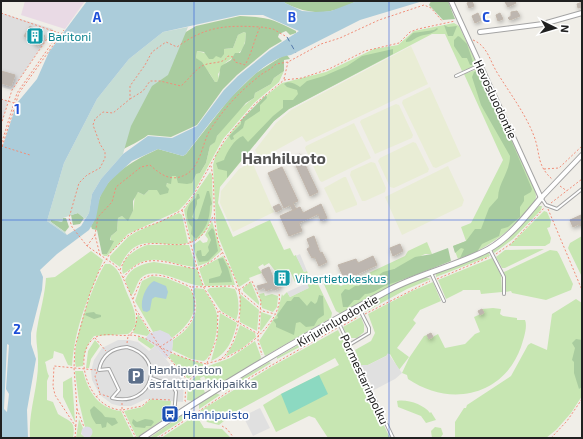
<svg xmlns="http://www.w3.org/2000/svg" width="583" height="439" font-family="'Exo 2',sans-serif">
  <style>
    .residential { fill: #dedddd }
    .industrial { fill: #e9dae5 }
    .farmland { fill: #e9edd5 }
    .grass { fill: #c7e6b2 }
    .forest { fill: #a9cc9f; fill-rule: evenodd }
    .wetland { fill: #c6ddd4 }
    .pitch { fill: #8cd9c1 }
    .parking { fill: #e0e0e0 }
    .plaza { fill: #dddce6 }
    .water { fill: #abccda; fill-rule: evenodd }
    .lines { fill: none; stroke-linecap: round; stroke-linejoin: round }
    .ferry { stroke: #5378aa; stroke-width: 1; stroke-dasharray: 5 4; stroke-linecap: butt }
    .building { fill: #bdb6b0; stroke: #c1b6ab; filter: url(#shadow) }
    .service-casing { stroke: #a4a4a4; stroke-width: 4 }
    .minor-casing { stroke: #a4a4a4; stroke-width: 6 }
    .tertiary-casing { stroke: #a4a4a4; stroke-width: 7 }
    .path { stroke: #f08e79; stroke-width: 1; stroke-dasharray: 2 2; stroke-linecap: butt }
    .service { stroke: #fff; stroke-width: 2 }
    .minor { stroke: #fff; stroke-width: 4 }
    .tertiary { stroke: #fff; stroke-width: 5 }
    .grid { fill: none; stroke: #1d4ed8; stroke-width: 1; stroke-opacity: 0.55 }
    .labels { text-anchor: middle; dominant-baseline: central; stroke-width: 3.5; stroke-linejoin: round; paint-order: stroke }
    .culture-label { font-size: 12px; fill: #0d838f; stroke: #fff; text-anchor: start }
    .street-label { font-size: 12px; fill: #202020; stroke: #fff }
    .service-label { font-size: 12px; fill: #4e5e75; stroke: #fff; text-anchor: start }
    .transit-label { font-size: 12px; fill: #164399; stroke: #fff; text-anchor: start }
    .district-label { font-size: 16px; font-weight: bold; fill: #535353; stroke: #fff }
    .grid-label { font-size: 13px; text-anchor: middle; font-weight: bold; fill: #1d4ed8; stroke: #fff; stroke-width: 3.5; stroke-linejoin: round; paint-order: stroke }
  </style>
  <defs>
    <filter id="shadow"><feDropShadow dx="1" dy="2" stdDeviation="2" flood-color="#0004"/></filter>
  </defs>
  <rect width="100%" height="100%" fill="#f0eee8"/>
  <path class="residential" d="M 1,13 L 53,29 L 12,90 L 1,87 Z
    M 1,99 L 8,101 L 1,125 Z"/>
  <path class="industrial" d="M 25,1 L 85,1 L 65,29 L 21,15 Z"/>
  <path class="farmland" d="M 411,46 L 428,84 L 306,142 L 302,136 L 260,159 L 255,150 L 276,123 L 291,110 Z
    M 430,87 L 461,156 L 436,168 L 433,167 L 402,103 L 403,100 Z
    M 396,104 L 399,105 L 413,135 L 412,138 L 375,154 L 360,122 L 361,120 Z
    M 354,123 L 371,158 L 322,182 L 320,181 L 305,148 L 306,146 Z
    M 413,142 L 416,143 L 429,169 L 428,172 L 394,188 L 390,187 L 378,161 L 380,158 Z
    M 252,162 L 274,212 L 233,232 L 220,203 L 221,191 L 239,169 Z
    M 371,162 L 375,163 L 386,188 L 385,192 L 365,201 L 362,201 L 350,175 L 351,171 Z
    M 448,166 L 464,200 L 462,206 L 402,235 L 385,197 Z
    M 344,177 L 346,177 L 357,203 L 357,205 L 336,213 L 324,188 Z"/>
  <path class="grass" d="M 454,23 L 459,26 L 476,62 L 472,67 L 462,71 L 445,34 L 432,34 L 289,109 L 274,121 L 220,187 L 218,203 L 233,237 L 270,220 L 284,250 L 290,248 L 294,256 L 296,255 L 304,272 L 307,271 L 309,276 L 305,279 L 302,276 L 295,282 L 289,269 L 276,272 L 269,263 L 264,266 L 263,264 L 258,267 L 262,273 L 249,278 L 250,280 L 239,287 L 218,236 L 216,221 L 213,165 L 216,154 L 235,127 L 263,98 L 282,83 L 326,72 L 374,49 L 398,45 L 414,31 Z
    M 244,32 L 246,33 C 245,50 241,52 228,61 C 224,63 221,70 218,74 L 219,79 L 217,82 L 215,82 L 210,74 L 196,58 L 197,51 L 216,56 L 224,49 L 233,48 L 238,35 Z
    M 478,69 L 529,176 C 532,182 536,190 536,197 C 535,204 528,209 524,214 C 505,236 485,249 458,259 L 453,246 L 466,241 L 461,227 L 471,223 L 503,160 L 464,74 Z
    M 284,71 L 279,82 L 254,103 L 223,139 L 193,194 L 185,204 L 178,211 L 128,234 L 107,256 L 104,256 L 102,254 L 107,254 L 110,247 L 111,236 L 117,231 L 118,218 L 122,216 L 128,220 L 133,211 L 135,195 L 138,192 L 144,195 L 149,190 C 160,190 168,186 172,176 L 200,173 L 206,163 L 210,146 C 215,143 214,140 217,136 C 227,123 240,107 254,98 L 255,93 L 271,84 L 274,78 Z
    M 210,172 L 212,175 C 212,197 218,232 191,242 L 184,210 Z
    M 539,206 L 542,206 L 541,210 L 513,239 L 494,253 L 492,249 L 514,232 Z
    M 544,211 L 547,212 L 551,221 L 550,227 L 547,228 L 551,238 L 550,243 L 545,246 L 509,246 Z
    M 179,213 L 182,215 L 188,243 C 161,250 136,228 120,267 L 110,260 L 110,256 L 128,237 L 136,232 Z
    M 212,221 L 221,251 L 209,262 L 198,266 L 193,245 L 200,240 L 203,243 L 207,242 L 208,239 L 205,235 Z
    M 582,236 L 582,277 L 568,248 L 570,243 Z
    M 427,242 L 432,254 L 425,254 L 394,269 L 400,281 L 341,314 L 336,311 L 322,280 L 323,278 L 341,286 L 405,256 L 408,251 Z
    M 147,245 L 189,245 L 196,267 C 177,266 158,254 139,263 C 133,266 129,271 123,274 C 118,259 136,249 147,245 Z
    M 544,249 L 505,268 L 502,268 L 496,257 L 505,250 Z
    M 550,250 L 557,251 L 559,254 L 573,284 L 571,290 L 546,300 L 512,293 L 511,291 L 505,292 L 504,272 Z
    M 91,251 L 103,260 C 89,298 75,324 72,366 L 68,365 L 63,354 L 54,351 L 53,358 L 45,362 C 47,367 46,370 49,376 L 47,381 L 47,400 L 53,402 L 58,414 C 70,422 76,420 73,438 L 30,438 C 28,411 39,386 38,359 C 38,349 35,339 37,329 C 40,311 45,295 46,278 L 55,277 Z
    M 488,252 L 490,256 L 436,277 L 436,273 Z
    M 223,256 L 230,268 L 235,285 L 205,286 L 199,269 Z
    M 492,258 L 501,275 L 502,292 L 481,294 L 480,290 L 463,290 L 462,291 L 446,299 L 438,280 Z
    M 154,262 L 197,269 L 203,286 C 185,286 157,265 142,277 C 136,282 136,291 131,296 L 125,280 C 131,267 142,264 154,262 Z
    M 105,264 L 110,264 C 121,270 122,282 127,293 C 132,305 143,324 128,334 L 94,336 C 86,345 84,354 83,366 L 76,367 C 70,346 93,283 105,264 Z
    M 152,276 L 166,278 L 188,287 C 205,306 188,326 172,338 C 166,332 161,330 153,332 L 135,301 L 142,281 Z
    M 425,277 L 431,279 L 407,289 L 365,312 L 364,310 L 365,307 L 398,288 Z
    M 311,281 L 318,284 L 332,313 L 331,318 L 265,356 L 259,341 L 277,314 L 282,294 L 283,296 L 287,292 L 290,297 L 308,288 L 307,283 Z
    M 251,282 L 259,302 L 259,305 L 243,291 L 243,288 Z
    M 433,282 L 441,301 L 420,310 L 413,320 L 416,323 L 397,348 L 409,357 L 399,370 L 390,354 L 368,365 L 361,365 L 355,350 L 371,341 L 375,333 L 368,314 L 412,291 Z
    M 224,287 L 235,289 C 239,297 240,312 236,320 L 221,311 L 207,290 L 210,288 Z
    M 195,288 L 204,289 C 208,296 214,304 216,311 C 220,322 214,356 204,361 L 191,359 L 172,350 L 173,340 C 191,328 202,313 193,291 Z
    M 264,293 L 265,296 L 272,294 L 278,296 L 277,307 L 273,312 L 262,308 L 259,294 Z
    M 240,294 L 259,310 L 257,331 L 240,322 Z
    M 576,299 L 582,303 L 582,396 L 571,413 L 556,430 L 546,438 L 455,438 L 455,422 L 464,408 L 466,408 L 467,405 L 511,376 L 528,345 L 531,343 L 547,350 L 552,314 Z
    M 493,308 L 501,309 L 500,314 L 503,316 L 517,318 L 517,320 L 525,320 C 528,327 523,340 521,347 C 503,397 449,407 408,379 L 407,375 L 402,373 L 409,358 L 424,336 L 427,335 L 429,339 L 438,334 L 445,348 L 465,344 L 475,334 L 480,332 L 474,317 L 483,313 L 482,309 Z
    M 261,312 L 272,316 L 261,331 L 260,330 Z
    M 355,312 L 360,315 L 344,323 L 345,319 Z
    M 220,313 L 237,323 C 233,339 228,354 211,361 L 217,339 Z
    M 138,314 L 150,333 L 147,336 L 133,333 Z
    M 361,317 L 364,325 L 364,332 L 357,338 L 348,338 L 343,327 Z
    M 240,325 L 255,333 L 256,337 L 241,349 L 225,357 L 234,342 Z
    M 332,326 L 335,326 L 335,328 L 277,359 L 277,357 Z
    M 338,330 L 390,438 L 328,438 L 315,418 L 309,416 L 276,432 L 263,405 L 281,394 L 339,365 L 335,358 L 235,412 L 219,425 L 207,422 L 200,411 L 271,367 Z
    M 138,337 L 144,338 L 155,346 L 151,349 L 138,340 Z
    M 95,340 L 100,346 L 91,359 L 89,368 L 86,368 L 88,351 Z
    M 255,341 L 261,357 L 260,360 L 210,390 L 207,389 L 204,382 L 206,380 L 204,376 L 200,378 L 205,393 L 192,401 L 187,400 L 188,384 L 206,367 L 230,358 Z
    M 170,353 L 203,364 L 203,366 L 188,379 L 169,357 Z
    M 269,362 L 271,363 L 224,392 L 225,388 Z
    M 75,371 L 83,371 C 88,392 99,409 121,411 L 134,438 L 87,438 L 91,436 L 92,431 L 90,428 L 85,427 L 79,402 Z
    M 72,377 L 75,422 L 63,397 L 63,382 Z
    M 216,393 L 220,395 L 199,409 L 199,403 Z
    M 151,399 L 171,401 L 169,415 L 137,438 L 124,411 L 142,407 Z
    M 397,401 C 408,399 424,405 430,413 L 431,412 L 436,420 L 426,423 L 421,416 L 398,407 Z
    M 190,410 L 192,414 L 155,438 L 149,438 Z
    M 196,415 L 204,428 L 222,429 L 231,438 L 161,438 Z
    M 79,419 L 83,428 L 81,434 L 86,438 L 76,438 Z
    M 435,427 L 441,428 L 443,434 L 441,437 L 443,438 L 432,438 L 431,431 Z"/>
  <path class="forest" d="M 285,1 L 357,1 C 331,15 311,16 285,3 Z
    M 431,1 L 448,1 L 455,19 L 443,20 L 429,5 Z
    M 240,16 C 266,17 273,19 296,31 L 296,33 L 290,35 L 286,31 L 279,34 L 278,37 L 282,41 L 270,48 L 237,75 L 223,89 L 197,125 L 171,137 L 148,135 C 139,142 130,145 120,151 L 84,146 L 179,36 L 196,26 ZM 244,32 L 246,33 L 245,43 L 240,53 L 235,53 L 231,60 L 221,66 C 219,71 220,78 217,82 L 215,82 L 202,62 L 196,58 L 197,51 L 204,52 L 209,59 L 213,59 L 216,56 L 221,58 L 224,54 L 224,49 L 233,48 L 238,35 Z
    M 444,25 L 448,27 L 457,26 L 453,36 L 448,36 Z
    M 437,28 L 438,29 C 432,35 424,34 418,37 C 413,39 412,42 406,42 L 406,40 L 413,33 L 434,30 Z
    M 458,36 L 460,37 L 467,44 L 473,62 L 472,65 L 470,65 L 467,58 L 462,58 L 454,46 L 454,40 Z
    M 393,49 L 393,54 L 289,109 L 274,121 L 227,178 L 227,171 L 218,169 L 216,163 L 224,160 C 227,152 234,139 243,136 L 248,142 L 273,116 L 283,108 L 283,100 L 293,100 L 298,94 L 297,90 L 287,87 L 284,84 C 289,80 295,84 300,87 L 307,81 L 324,76 L 347,66 L 362,56 Z
    M 284,55 L 287,55 L 290,59 L 284,60 L 284,71 L 274,78 L 271,84 L 255,93 L 254,98 L 246,103 L 217,136 L 215,142 L 210,146 L 206,163 L 200,173 L 196,174 L 192,183 L 187,184 L 178,183 L 176,176 L 172,176 L 171,184 L 167,183 L 166,186 L 169,189 L 168,193 L 160,195 L 157,190 L 149,190 L 144,195 L 138,192 L 133,201 L 133,211 L 128,221 L 122,216 L 118,218 L 117,231 L 111,236 L 110,240 L 114,241 L 107,254 L 102,254 L 97,230 L 92,229 L 91,226 C 97,217 96,207 100,197 C 109,173 137,159 158,149 L 183,156 L 186,154 L 230,98 L 256,73 Z
    M 478,71 L 501,119 L 503,129 L 511,140 L 532,189 L 531,192 L 524,196 L 524,201 L 520,207 L 520,217 L 508,227 L 501,229 L 499,236 L 482,244 L 477,252 L 460,258 L 464,249 L 461,248 L 455,253 L 453,246 L 466,241 L 475,229 L 481,229 L 489,208 L 498,198 C 498,183 510,172 510,156 L 481,105 L 472,77 L 474,72 Z
    M 266,95 L 267,98 L 260,105 L 260,111 L 245,121 L 243,128 L 233,136 L 234,139 L 231,140 L 229,136 L 241,124 L 241,120 Z
    M 207,191 L 209,191 L 212,204 L 210,206 C 210,219 206,229 196,239 L 191,234 L 192,227 C 183,218 187,203 196,198 L 197,194 L 199,194 L 200,198 L 197,200 L 197,204 L 192,217 L 196,220 L 198,219 Z
    M 78,213 L 84,218 L 80,224 L 73,225 L 71,215 Z
    M 63,218 L 66,218 L 69,227 L 65,232 L 51,222 L 51,219 L 62,222 Z
    M 212,228 L 214,230 L 218,251 L 208,261 L 199,262 L 196,255 L 197,251 L 201,250 L 202,256 L 205,256 L 209,251 L 208,247 L 211,240 L 208,233 Z
    M 448,248 L 451,261 C 430,269 409,278 387,285 C 379,288 373,294 365,294 L 359,300 L 354,300 L 348,307 L 343,307 L 341,294 L 345,289 L 349,290 L 355,286 L 359,286 L 361,283 L 375,278 L 383,272 L 394,269 L 415,257 L 432,254 Z
    M 223,258 L 228,268 L 232,282 L 209,283 L 209,279 L 220,276 L 222,272 L 218,259 Z
    M 319,295 L 323,296 L 324,315 L 318,319 L 314,326 L 306,327 L 300,322 L 296,323 L 294,335 L 276,327 L 276,324 L 273,320 L 278,318 L 277,315 L 287,301 L 291,301 L 294,297 L 299,297 L 307,306 L 311,301 L 315,304 L 317,302 Z
    M 94,312 L 96,314 L 101,315 L 101,317 L 94,319 L 85,315 L 86,313 Z
    M 576,339 L 582,340 L 582,387 L 579,389 L 574,373 L 574,362 L 572,360 L 575,348 L 572,343 Z
    M 94,406 L 102,413 L 105,417 L 115,418 L 118,423 L 112,426 L 107,422 L 106,427 L 102,428 L 101,424 L 96,424 C 93,419 91,417 90,410 Z
    M 133,419 L 137,422 L 145,419 L 152,420 L 154,422 L 151,426 L 146,426 L 145,428 L 135,427 L 132,423 Z"/>
  <path class="wetland" d="M 188,27 L 168,75 L 152,86 L 131,126 L 123,154 L 101,179 L 92,194 L 89,213 L 85,219 L 78,213 L 63,218 L 62,222 L 51,220 L 51,222 L 65,232 L 67,235 L 47,221 L 64,163 L 97,99 L 129,59 L 163,32 Z"/>
  <path class="pitch" d="M 319,375 L 328,394 L 289,414 L 281,394 Z"/>
  <path class="parking" d="M 300,254 L 307,271 L 304,272 L 296,256 Z
    M 307,283 L 309,288 L 290,297 L 287,292 Z
    M 118,340 L 129,340 L 138,342 L 149,351 L 155,346 L 184,381 L 183,402 L 146,399 L 131,406 L 120,406 L 112,404 L 100,395 L 92,380 L 91,371 L 94,360 L 102,348 Z
    M 388,353 L 402,373 L 395,379 L 374,390 L 361,365 L 368,365 L 386,356 Z
    M 260,408 L 270,428 L 253,436 L 243,416 Z"/>
  <path class="plaza" d="M 160,330 L 169,334 L 173,340 L 172,353 L 166,359 L 155,346 L 145,339 L 150,333 Z
    M81.5 432a5.5 5.5 0 1 1 11 0a5.5 5.5 0 1 1-11 0Z"/>
  <path class="water" d="M 87,1 L 285,1 L 285,3 L 302,11 L 316,12 L 331,11 L 357,1 L 423,1 L 360,20 L 291,55 C 256,58 207,127 186,154 L 183,156 L 158,149 L 132,161 L 109,182 L 100,197 L 96,218 L 89,230 L 57,254 L 40,270 L 43,277 L 42,290 L 31,333 L 31,344 L 36,359 L 27,410 L 28,438 L 1,438 L 1,151 L 17,103 L 37,79 L 49,52 ZM 240,15 L 263,15 L 299,31 L 270,50 L 238,76 L 224,90 L 197,126 L 172,138 L 148,136 L 123,154 L 101,179 L 92,194 L 89,213 L 81,226 L 67,235 L 47,221 L 64,163 L 97,99 L 129,59 L 163,32 ZM 7,344 L 9,345 L 6,389 L 9,394 L 7,412 L 4,409 Z
    M 154,281 L 166,286 L 168,292 L 166,299 L 155,297 L 152,299 L 150,310 L 147,312 L 143,311 C 139,302 146,285 154,281 Z"/>
  <g class="lines">
    <path class="ferry" d="M 287,37 L 296,53"/>
  </g>
  <path class="building" d="M 472,1 L 474,6 L 469,8 L 467,3 Z
    M 508,1 L 514,1 L 516,3 L 508,7 L 505,2 Z
    M 582,2 L 582,7 L 578,8 L 577,4 Z
    M 517,11 L 520,16 L 510,20 L 508,18 L 511,16 L 511,12 Z
    M 478,13 L 481,20 L 475,23 L 472,16 Z
    M 500,13 L 503,19 L 498,21 L 496,15 Z
    M 30,26 L 45,36 L 39,46 L 24,36 Z
    M 1,71 L 15,75 L 11,86 L 1,83 Z
    M 300,154 L 318,192 L 310,196 L 292,157 Z
    M 282,167 L 298,201 L 293,203 L 296,209 L 293,211 L 290,205 L 284,208 L 268,173 Z
    M 279,204 L 282,209 L 276,212 L 273,207 Z
    M 321,204 L 327,218 L 321,221 L 318,214 L 299,223 L 302,231 L 289,236 L 280,216 L 300,207 L 303,213 Z
    M 581,215 L 582,224 L 580,226 L 579,224 L 573,227 L 570,220 Z
    M 314,236 L 320,253 L 322,252 L 327,262 L 319,266 L 315,257 L 312,258 L 307,249 L 310,247 L 307,239 Z
    M 400,244 L 403,251 L 393,256 L 390,248 Z
    M 373,256 L 377,265 L 353,276 L 352,274 L 344,278 L 338,265 L 356,259 L 358,263 Z
    M 269,267 L 274,280 L 287,273 L 289,280 L 280,285 L 281,287 L 275,290 L 273,288 L 266,291 L 264,287 L 259,290 L 257,286 L 268,283 L 262,273 L 262,270 Z
    M 482,309 L 484,313 L 480,315 L 478,311 Z
    M 431,333 L 433,337 L 429,339 L 427,335 Z"/>
  <g class="lines">
    <g class="service-casing">
      <path id="service" d="M 456,76 L 480,65
        M 542,199 L 546,205 L 557,209 L 582,189
        M 490,250 L 504,277 L 504,294
        M 431,273 L 444,301
        M 337,319 L 393,438
        M 349,345 L 369,333 L 369,328 L 359,308
        M 127,347 C 167,357 153,408 112,398 L 119,390 L 109,369 L 99,370 C 102,355 112,348 127,347 Z
        M 151,378 L 173,386 L 176,392 L 174,415"/>
    </g>
    <g class="minor-casing">
      <path id="minor" d="M 451,1 L 541,198 L 582,155
        M 480,32 L 543,24 L 582,13"/>
    </g>
    <g class="tertiary-casing">
      <path id="tertiary" d="M 142,438 C 221,384 304,336 389,290 C 421,273 457,266 489,249 C 510,237 526,216 541,198"/>
    </g>
    <path class="path" d="M 1,13 L 59,33 L 17,93 L 1,145
      M 261,27 L 273,29 L 287,37
      M 473,40 C 488,46 490,62 498,74 C 511,95 525,113 534,136 C 541,155 536,165 553,180
      M 284,79 L 288,62
      M 1,99 L 14,103
      M 130,99 L 143,91 L 150,81 L 160,81 L 181,86 C 188,80 195,70 202,66 C 211,61 223,65 228,56 L 233,57 L 235,62 L 245,65 C 252,53 254,40 260,27 C 226,25 206,26 177,47 L 166,42 L 152,52 L 145,65 L 130,86 L 130,99 L 113,113 L 103,112 L 95,119 L 93,125 L 100,144 L 105,152 L 105,158 L 100,168 L 87,175 L 79,183 L 69,218 L 72,227 L 87,246 L 115,265 L 120,271 C 127,289 147,317 130,335 C 119,337 105,332 96,337 C 71,351 87,409 122,410 L 136,438
      M 1,125 L 12,90 L 53,30
      M 1,146 L 30,155
      M 1,150 L 19,93 L 64,30
      M 544,169 L 559,168 L 582,146
      M 560,186 L 567,191
      M 551,203 L 582,179
      M 548,209 L 582,290
      M 182,210 L 197,268 L 204,288 L 218,311 L 217,338 L 207,363
      M 87,246 L 95,235
      M 496,254 L 512,243 L 544,208
      M 100,255 L 95,235 L 98,217 L 112,202 L 116,187 L 141,167 L 150,165 C 161,175 171,182 185,175 C 201,167 202,143 210,130 C 223,110 238,93 257,78 C 263,72 271,70 276,64 L 288,62 L 321,44 L 340,38 L 379,20 L 424,5 L 431,8 L 443,22
      M 120,270 C 143,212 190,277 213,216
      M 123,278 C 140,256 155,259 180,265 C 185,267 192,269 198,268 C 207,265 215,259 222,253
      M 437,279 L 489,257
      M 192,287 L 233,286 L 263,311 L 275,314
      M 239,290 L 252,281 L 261,301 L 258,341 L 262,355
      M 133,299 L 141,280 C 156,268 176,281 191,287 C 192,293 195,299 195,305 C 196,326 175,337 160,347 L 137,311
      M 219,311 L 258,334
      M 365,314 L 430,281
      M 344,325 L 358,317
      M 130,335 C 145,336 149,341 162,348 C 176,355 191,361 207,364 L 186,383 L 185,401 L 187,402
      M 95,338 L 106,351
      M 127,343 L 128,336
      M 161,348 L 188,381
      M 220,360 C 243,352 284,322 279,293
      M 207,364 C 210,362 215,362 219,360 C 237,350 243,308 239,290 C 234,271 221,255 217,236 C 212,212 216,189 211,166
      M 97,372 L 95,376 L 100,394
      M 96,397 L 100,394 L 110,397
      M 122,403 L 122,410 L 142,406 L 150,399 L 171,400
      M 77,409 L 84,427
      M 222,426 L 227,429 L 234,438
      M 76,427 L 55,395 L 53,386 L 54,366 L 96,370
      M 75,438 L 77,408 L 74,368 L 75,347 L 90,293 L 99,271 L 111,252 L 125,238 L 135,231 L 162,221 L 182,210 L 193,196 L 225,139 L 255,104 L 284,80 L 302,78 L 329,69 L 365,51 L 399,43 L 410,32 L 418,29 L 455,21
      M 158,438 L 251,377 L 337,328
      M 551,438 L 567,421 L 582,399"/>
    <use href="#service" class="service"/>
    <use href="#minor" class="minor"/>
    <use href="#tertiary" class="tertiary"/>
  </g>
  <path class="grid" d="M 194,1 L 194,438M 389,1 L 389,438M 1,220 L 582,220"/>
  <defs>
    <g id="building-square" transform="scale(0.9)"><rect x="-9" y="-9" width="18" height="18" rx="4" fill="#0f9aa8" stroke="#fff"/><path d="M-4-6H4V6H1V3H-1V6H-4ZM-2.5-4.3h1.7v1.8h-1.7ZM.8-4.3h1.7v1.8H.8ZM-2.5-1h1.7V.8h-1.7ZM.8-1h1.7V.8H.8Z" fill="#fff"/></g>
    <g id="parking-square" transform="scale(0.9)"><rect x="-9" y="-9" width="18" height="18" rx="4" fill="#5c6f8a" stroke="#fff"/><path d="M-3.5-5.5H1a3.5 3.5 0 0 1 0 7H-1V5.5H-3.5ZM-1-3.4V-.6H.8a1.4 1.4 0 0 0 0-2.8Z" fill="#fff"/></g>
    <g id="bus-square" transform="scale(0.9)"><rect x="-9" y="-9" width="18" height="18" rx="4" fill="#1a4fb4" stroke="#fff"/><path d="M-5-6H5V4H4V6H2V4H-2V6H-4V4H-5ZM-3.5-4V0h7V-4ZM-3.5 1.2v1.5H-2V1.2ZM2 1.2v1.5H3.5V1.2Z" fill="#fff"/></g>
  </defs>
  <g fill-rule="evenodd">
    <use href="#building-square" x="35" y="36"/>
    <use href="#building-square" x="282" y="278"/>
    <use href="#parking-square" x="136" y="376"/>
    <use href="#bus-square" x="170" y="414"/>
  </g>
  <g class="labels">
    <g class="culture-label">
      <text x="48" y="36">Baritoni</text>
      <text x="295" y="278">Vihertietokeskus</text>
    </g>
    <g class="street-label">
      <text transform="translate(496 99) rotate(65)">Hevosluodontie</text>
      <text transform="translate(337 320) rotate(-30)">Kirjurinluodontie</text>
      <text transform="translate(365 379) rotate(65)">Pormestarinpolku</text>
    </g>
    <g class="service-label">
      <text x="149" y="369">Hanhipuiston<tspan x="149" dy="14">asfalttiparkkipaikka</tspan></text>
    </g>
    <g class="transit-label">
      <text x="183" y="414">Hanhipuisto</text>
    </g>
    <g class="district-label">
      <text x="284" y="157">Hanhiluoto</text>
    </g>
  </g>
  <g class="grid-label">
    <text x="97" y="22">A</text>
    <text x="292" y="22">B</text>
    <text x="486" y="22">C</text>
    <text x="17" y="114">1</text>
    <text x="17" y="334">2</text>
  </g>
  <rect width="583" height="439" fill="none" stroke="#202020" stroke-width="4"/>
  <g transform="translate(555 28) rotate(95)" stroke="#ffffff" stroke-width="3" paint-order="stroke">
  <path d="M0-3L7 15L0 10L-7 15Z" fill="#202020"/>
  <text y="-6" font-size="11" font-weight="bold" text-anchor="middle" fill="#202020">N</text>
  </g>
</svg>
